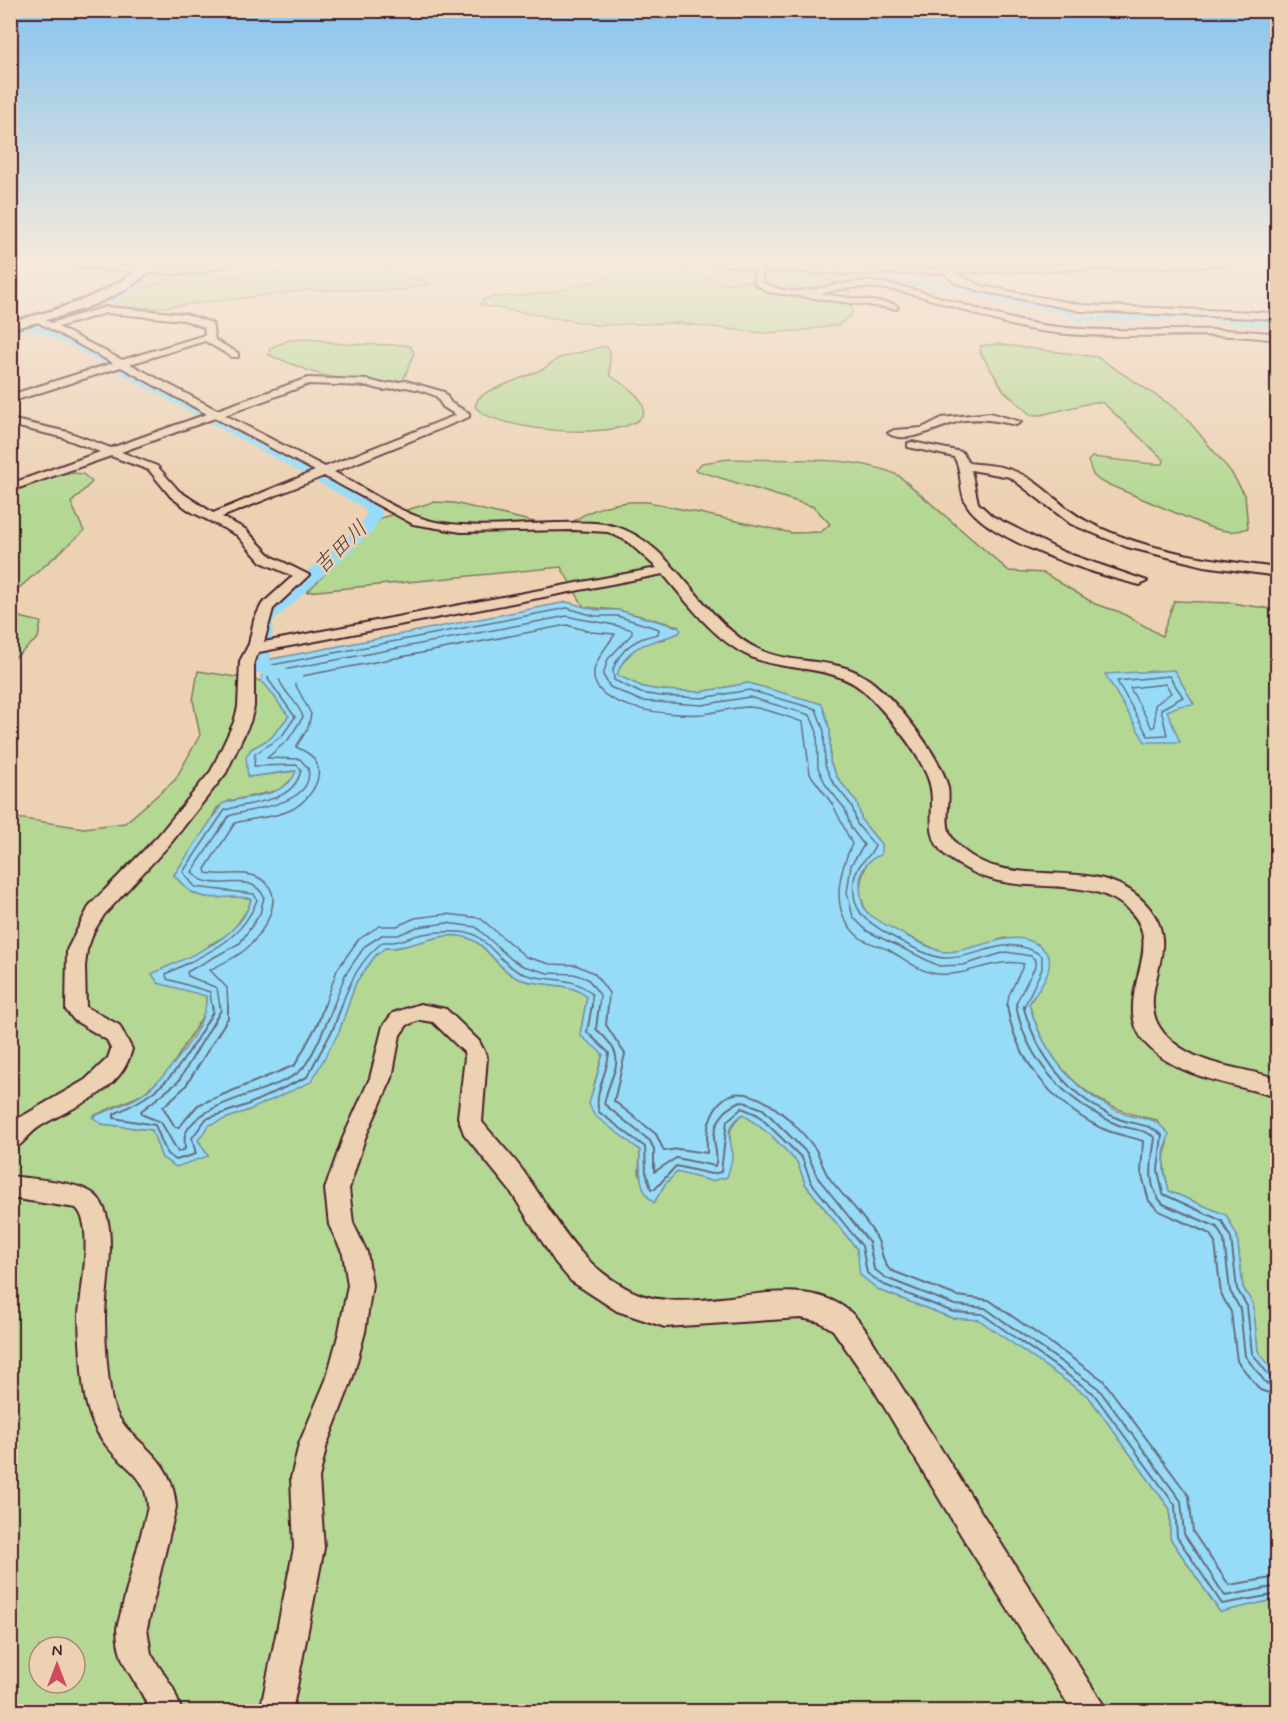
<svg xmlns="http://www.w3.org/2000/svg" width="1288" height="1722" font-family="Mynerve,'Klee One',sans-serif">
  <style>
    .green { fill: #b4d893; stroke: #7f7c5f; stroke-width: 1.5; fill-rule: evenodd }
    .water { fill: #96dcf8; stroke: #7890a6; stroke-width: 1.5 }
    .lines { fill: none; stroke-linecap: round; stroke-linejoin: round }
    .shore-far1 { stroke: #686b7d; stroke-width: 1.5 }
    .shore { stroke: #686b7d; stroke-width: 2 }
    .river { fill: #96dcf8; fill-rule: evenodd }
    .minor-casing { stroke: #4a1f2b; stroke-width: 4 }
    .major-casing { stroke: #4a1f2b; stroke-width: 5 }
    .minor { fill: #ecd1b3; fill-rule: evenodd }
    .major { fill: #ecd1b3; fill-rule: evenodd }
    .labels { text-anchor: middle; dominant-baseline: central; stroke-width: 5; stroke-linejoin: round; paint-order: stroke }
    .far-water-label { font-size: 22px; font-style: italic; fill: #553b4a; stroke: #ecd1b3 }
  </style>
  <rect width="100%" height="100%" fill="#ecd1b3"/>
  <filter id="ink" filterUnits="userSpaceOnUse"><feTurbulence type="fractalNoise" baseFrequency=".0167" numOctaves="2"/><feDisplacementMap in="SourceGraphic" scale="12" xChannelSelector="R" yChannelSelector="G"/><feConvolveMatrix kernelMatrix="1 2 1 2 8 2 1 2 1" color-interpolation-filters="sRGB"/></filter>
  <g filter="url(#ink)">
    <path class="green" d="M 351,265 L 375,266 L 430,283 L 403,290 L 309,290 L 156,308 L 113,307 L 119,296 L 125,292 L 183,276 L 252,275 Z
      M 672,266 L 723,283 L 743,282 L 787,272 L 820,276 L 849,287 L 852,314 L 839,325 L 798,331 L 763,333 L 676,323 L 596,325 L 480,305 L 484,299 L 494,297 C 515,295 538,296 559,291 C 597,282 633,267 672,266 Z
      M 313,339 L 341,344 L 404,345 L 410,346 L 414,353 L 402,383 L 375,387 L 363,386 L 312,372 L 269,355 L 270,348 L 290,340 Z
      M 996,344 L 1097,357 L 1168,403 L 1187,419 L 1231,472 L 1245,495 L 1248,528 C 1234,534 1223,531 1209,527 L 1100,481 L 1093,475 L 1088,461 L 1092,457 L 1153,464 L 1163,464 L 1164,460 L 1103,403 L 1094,402 L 1041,415 L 1031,415 L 1004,391 L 980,352 L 981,346 Z
      M 605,346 L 610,350 L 610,375 C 620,383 636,391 642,403 C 663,446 491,434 475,406 L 478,399 L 487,392 L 543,369 L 559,358 Z
      M 729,459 C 779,461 856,454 899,476 L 1009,571 L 1044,573 L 1095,604 L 1120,612 L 1162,636 L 1174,601 L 1232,603 L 1277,610 L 1277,1376 L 1258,1351 L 1253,1304 L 1243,1288 L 1237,1236 L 1226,1215 L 1169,1191 C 1165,1175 1161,1160 1168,1144 L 1157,1120 C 1090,1108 1048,1069 1029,1004 L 1040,987 L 1038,944 L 1005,938 L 961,952 L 941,952 L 874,920 L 865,910 L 860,893 L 861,880 L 867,863 L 874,857 L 881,844 L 862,821 L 857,803 L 837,777 L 830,762 L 830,730 L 822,704 L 748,683 L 701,692 L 659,690 L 643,687 L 616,675 L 619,667 L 636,647 L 643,643 L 665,639 L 678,626 L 618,610 L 584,607 L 561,567 L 307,592 L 381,518 L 433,502 L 454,503 L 564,529 C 586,508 618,500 648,502 L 792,533 L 821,532 L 830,524 L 814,507 L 695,470 L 702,463 Z
      M 74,473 L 83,474 L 92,482 L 71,503 L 84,531 L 11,595 L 11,492 L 51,477 Z
      M 11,615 L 41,622 L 38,638 L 11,661 Z
      M 198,671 L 261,681 C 273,690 278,705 290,715 L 271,738 L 251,749 L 247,757 L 248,777 L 296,771 L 294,777 L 280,790 L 229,801 L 217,808 L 205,832 L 174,875 C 179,880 185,889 192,892 C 210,903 232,893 251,899 L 248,909 L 231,933 L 209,945 L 189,990 L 206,996 L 207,1009 L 167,1074 L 141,1095 L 93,1116 L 102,1124 L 152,1130 L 162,1158 L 208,1156 L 198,1140 L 208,1125 L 249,1110 L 339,1032 L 356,982 L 375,956 L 385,948 C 413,950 442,927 471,939 C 488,946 498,970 517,978 C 540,988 569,980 587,997 L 580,1035 L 603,1053 L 593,1089 L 618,1132 L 640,1150 L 639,1173 L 654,1203 L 665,1184 L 677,1172 L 711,1181 L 733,1155 C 728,1138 727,1126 743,1114 L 772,1136 L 797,1162 L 806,1185 L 857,1249 L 879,1290 L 952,1318 L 979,1319 L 1089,1397 L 1170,1509 L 1170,1538 L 1220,1612 L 1277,1599 L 1277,1711 L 11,1711 L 10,817 L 84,828 L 125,823 L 175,780 L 200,735 L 193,700 ZM 39,1647 L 75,1647 L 75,1683 L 39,1683 Z"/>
    <path class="water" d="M 567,602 L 596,610 L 618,610 L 678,627 L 681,630 L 679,633 C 652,644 627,642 617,675 L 643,687 L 659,690 L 701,692 L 748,683 L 822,704 L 830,730 L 830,762 L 837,777 L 857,803 L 862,821 L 881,844 L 881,855 C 868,859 861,869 860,882 C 860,891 861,902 865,910 C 869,918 935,952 945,952 C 976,953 1018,921 1045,951 C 1059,966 1037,990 1029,1004 C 1043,1054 1076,1095 1125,1114 C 1149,1123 1149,1112 1169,1134 L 1164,1153 L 1164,1171 L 1169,1191 L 1226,1215 L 1237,1236 L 1243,1288 L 1253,1304 L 1258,1351 L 1277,1376 L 1277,1599 L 1220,1612 L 1170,1538 L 1170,1509 L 1089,1397 L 979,1320 L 952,1318 L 879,1290 L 860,1275 L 857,1249 L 806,1185 L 797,1162 L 772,1136 L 743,1114 C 719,1132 734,1138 732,1158 C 731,1164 729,1171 727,1177 L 711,1181 L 677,1172 L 665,1184 L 654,1203 C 638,1191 640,1168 640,1150 L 594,1115 L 589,1104 L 603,1054 L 580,1035 L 587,997 C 569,980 540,988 517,978 C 498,969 488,946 471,939 C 442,927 413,950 385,948 L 375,956 L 356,982 L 339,1032 L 311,1082 L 249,1110 L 209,1125 L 198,1140 L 208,1156 L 176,1167 L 162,1158 L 152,1130 L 102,1124 L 92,1117 C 109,1110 129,1104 143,1094 C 166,1078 209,1025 206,996 L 158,983 L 152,974 C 185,957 242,940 251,899 C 232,893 210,903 192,892 C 185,889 179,880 174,875 L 222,804 C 244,795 287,799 296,771 L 292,771 L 248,777 L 246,757 L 251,749 L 271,738 L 289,716 C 278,705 273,690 261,681 L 267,660 Z
      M 1174,670 L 1194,704 L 1179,706 L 1167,711 L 1180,742 L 1145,742 L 1105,674 Z"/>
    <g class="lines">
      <path class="shore-far1" d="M 1169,676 L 1183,697 L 1161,709 L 1167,735 L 1148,736 L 1117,681 Z
        M 1166,684 L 1171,693 L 1155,705 L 1155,726 L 1152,728 L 1130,688 Z
        M 212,1007 L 210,992 L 167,979 L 166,974 C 204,954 241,943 257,900 L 254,894 L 195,887 L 183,872 L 225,810 C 252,801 294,804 301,770 L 297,765 L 254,766 L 255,754 L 282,736 L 295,717 L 268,679 L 272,665 L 567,608 L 595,616 L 617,616 L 659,629 L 658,634 C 636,638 621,648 613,669 L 614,680 L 641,693 L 659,696 L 702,698 L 749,690 L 816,709 L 824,731 L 825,765 L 832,781 L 852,806 L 857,824 L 875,846 C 871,858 857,861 854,880 C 853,890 854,903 860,912 C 870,927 926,957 944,958 C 982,959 1005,931 1042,956 L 1042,969 L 1024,1007
        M 220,1007 L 217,988 L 188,976 L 187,972 L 240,943 L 260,914 L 264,897 C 250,867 211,897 192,872 L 229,816 C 252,808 316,805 308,768 L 300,759 L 267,758 L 288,740 L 303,717 C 298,700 278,690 278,671 L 567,616 C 589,622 611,622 632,630 L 632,634 L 608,659 L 603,675 L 610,687 L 641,701 L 702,705 L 749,697 L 810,715 L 817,732 L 818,768 L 826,785 L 845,809 L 851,828 L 864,845 L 851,865 L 847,893 L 853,917 L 867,931 L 939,966 L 963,965 L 1006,952 L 1031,956 L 1035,960 L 1035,967 L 1016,1003 L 1017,1007
        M 228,1007 L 227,988 L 210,970 C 222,963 236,958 246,949 C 263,934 288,895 261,879 C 245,869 223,877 206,873 L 205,869 L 235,823 C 252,818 270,818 286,812 C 304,806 327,781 315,760 C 311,754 303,750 296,747 L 308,728 L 311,714 L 292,678 L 567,625 L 591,632 L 615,634 C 608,645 597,657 594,670 C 588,711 678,716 703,714 C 718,712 734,707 749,707 C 766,708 787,717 803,722 L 810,774 L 833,805 L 852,844 C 838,875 829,912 859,937 C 868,944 879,945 889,950 C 905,959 919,972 938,974 C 968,977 994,957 1024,964 L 1009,995 L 1007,1007
        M 324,1007 L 337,970 L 358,940 L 379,926 L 397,926 L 415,918 L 447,914 L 480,918 L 526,957 L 550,964 L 576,965 L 594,973 L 609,993 L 608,1007
        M 333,1007 L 345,975 L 365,946 L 382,935 L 398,935 L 417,927 L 447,923 L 476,927 L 511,959 L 523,966 L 548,973 L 574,974 L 588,979 L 600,995 L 599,1007
        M 341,1007 C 350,981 361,959 383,942 C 403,943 406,937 423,934 C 438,931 453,931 469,933 C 482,934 503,965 519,972 C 545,984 571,973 592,994 L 592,1007"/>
      <path class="shore" d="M 212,1005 L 213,1012 C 180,1065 174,1087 114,1114 L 114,1118 L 155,1125 L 167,1154 L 176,1160 L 196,1154 L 192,1138 L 206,1119 L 247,1105 L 307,1077 L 333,1029 L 342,1005
        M 220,1005 L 221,1010 L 178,1082 L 141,1111 L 143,1115 L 161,1122 L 178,1152 L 185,1149 C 185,1145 184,1139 185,1135 C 197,1100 273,1094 300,1071 C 311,1062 328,1020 334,1005
        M 228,1005 L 228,1018 L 185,1087 L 163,1107 L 175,1127 L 179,1127 L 198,1105 L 295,1065 L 318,1023 L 324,1005
        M 592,1005 L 587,1032 L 609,1053 C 608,1071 593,1095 599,1112 L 645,1147 L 646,1172 L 651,1189 L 655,1189 L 676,1166 L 711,1174 L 721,1172 L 727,1121 L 742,1108 L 758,1115 L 802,1158 L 811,1182 L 862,1246 L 867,1273 L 882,1284 L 953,1312 L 982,1314 L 1093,1393 L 1175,1505 L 1177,1537 L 1222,1604 L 1278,1594
        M 599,1005 L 596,1029 C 631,1060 612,1066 604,1104 L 650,1141 L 654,1149 L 654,1172 L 676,1158 L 715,1166 C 719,1155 714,1148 714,1138 C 714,1121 727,1107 741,1101 L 763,1109 L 807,1153 L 818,1178 L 869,1242 L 874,1269 L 886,1278 L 955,1305 L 985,1308 L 1098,1388 L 1181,1501 L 1184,1534 L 1225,1596 L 1278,1586
        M 608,1005 L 606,1025 L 625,1054 L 614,1101 L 656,1134 L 664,1151 L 678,1149 L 707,1153 C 707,1137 706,1124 715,1109 C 741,1066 796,1123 814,1147 C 821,1156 822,1169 830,1179 C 845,1199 864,1215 876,1237 C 883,1248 880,1260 890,1270 L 957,1296 L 989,1300 L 1103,1380 L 1189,1496 L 1193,1532 L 1229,1585 L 1278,1577
        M 1007,1005 C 1014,1057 1052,1103 1099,1127 C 1112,1134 1128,1136 1143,1141 L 1141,1172 L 1149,1201 L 1159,1211 L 1210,1234 L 1215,1243 L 1221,1294 L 1231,1312 L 1237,1361 L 1260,1390 L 1278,1396
        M 1016,1005 C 1026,1061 1066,1101 1116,1124 C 1129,1130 1144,1128 1155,1138 C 1152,1161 1145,1185 1163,1204 L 1217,1227 L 1224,1240 L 1230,1291 L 1240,1309 L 1245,1356 L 1266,1383 L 1278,1387
        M 1023,1005 C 1037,1057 1070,1098 1119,1119 C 1134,1125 1149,1123 1162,1135 L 1158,1170 L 1163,1194 L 1222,1221 L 1231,1238 L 1237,1289 L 1247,1306 L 1252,1353 L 1271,1378 L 1278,1379"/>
      <path class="river" d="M 162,262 L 173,262 C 143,298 85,314 42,326 L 102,353 L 374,501 L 383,513 L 372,532 L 273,621 L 270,664 L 301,674 L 303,678 L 301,682 L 294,684 L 253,671 L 251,667 L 255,621 L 262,611 L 360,526 L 367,513 L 363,507 L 94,359 L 42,333 L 29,330 L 10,334 L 10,327 C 61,316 123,298 162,262 Z
        M 796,262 L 819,262 L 831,266 L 826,269 Z
        M 849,269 L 885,277 L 955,285 L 1019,302 L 1048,304 L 1083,316 L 1203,313 L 1237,319 L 1278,321 L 1278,327 L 1237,325 L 1203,319 L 1082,322 L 1047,310 L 1019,308 L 955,291 L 885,283 L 845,274 L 845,270 Z"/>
      <g class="minor-casing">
        <path id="minor" d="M 55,262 L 166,268 L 232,262 C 202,282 122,271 86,267 C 76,266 63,267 55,262 Z
          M 701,262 L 920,269 L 1151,262 L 1278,262 L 1278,264 L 954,273 L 982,286 L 1081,305 L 1278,313 L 1278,319 L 1081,311 L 977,290 L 954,282 L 944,273 L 848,274 L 763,270 L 762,282 C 799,304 834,278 873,282 C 934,289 989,319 1050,326 C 1126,336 1202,324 1278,334 L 1278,340 C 1195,328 1111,344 1028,329 C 961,316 891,270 821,294 L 894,304 L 898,307 L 897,309 L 768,292 L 754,283 L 755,269 Z
          M 106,307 L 185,314 L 212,323 L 215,340 L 238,353 L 238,357 L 232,357 L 205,341 L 130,364 L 217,410 L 308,378 L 368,380 L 383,384 L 406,381 L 444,392 L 451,403 L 469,413 L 469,417 L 334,472 C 366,489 401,515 436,522 C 476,529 516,524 556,523 C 575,523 595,521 613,526 C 673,541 701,620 756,648 C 790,666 833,656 865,677 C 892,694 942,757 948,788 C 951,807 941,827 956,843 C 1005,897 1094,850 1144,902 C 1196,955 1113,1002 1181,1048 C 1209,1067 1247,1068 1278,1079 L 1278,1098 C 1242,1085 1202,1082 1169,1062 C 1089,1015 1173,956 1131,912 C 1100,879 1044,890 1004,882 C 985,879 969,871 953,861 C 917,837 940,808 928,778 C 916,748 891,719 869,696 C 836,661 784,675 745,654 C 711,636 688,603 663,574 L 259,652 L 254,661 L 254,707 L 250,722 L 226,773 L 170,844 L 104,915 L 94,931 L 87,950 L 85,966 L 86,1007 L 119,1025 L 132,1049 C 121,1094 74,1105 39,1127 C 28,1134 23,1146 10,1151 L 10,1124 L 14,1121 L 85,1080 L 108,1058 L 111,1049 L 107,1040 L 74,1020 L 66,1010 L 67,950 L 90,905 L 158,836 L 211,771 L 234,722 L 238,707 L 240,661 L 249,644 L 254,620 L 262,604 L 293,576 L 261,562 L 237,535 L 190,511 L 171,497 L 149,470 L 111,456 L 10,491 L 10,484 L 100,452 L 61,437 L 10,425 L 10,419 L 68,432 L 111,448 L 207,414 L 121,367 L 10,402 L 10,395 L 113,363 L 32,319 L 37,316 L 51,323 ZM 106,313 L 184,320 L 204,327 L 205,335 L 122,360 L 58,327 ZM 309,384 L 368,386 L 383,390 L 406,387 L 420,390 L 436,396 L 443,407 L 456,415 L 325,467 L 225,415 ZM 215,418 L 315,471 L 213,513 L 179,491 L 157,466 L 121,452 ZM 324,476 L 413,524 L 461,532 L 573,530 L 608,532 L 627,541 L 657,568 L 264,642 L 273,609 L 309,575 L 271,556 L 245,529 L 222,517 Z
          M 990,413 L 1021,422 L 1016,425 C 998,421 983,418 965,420 C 945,423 906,447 888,433 L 894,430 L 922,428 L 942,418 Z
          M 912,442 L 962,452 L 969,463 C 984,465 1000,465 1014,471 C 1043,482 1062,510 1090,523 C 1148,552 1214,560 1278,568 L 1278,576 L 1204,566 L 1127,547 L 1071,524 L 1010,477 L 971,470 L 978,503 L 992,516 L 1063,552 L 1147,581 L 1140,585 C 1098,575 990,542 967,505 C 958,490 963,471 954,457 L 908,447 L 908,443 Z
          M 420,1004 L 446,1009 L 479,1041 L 487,1057 L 482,1122 C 497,1141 515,1158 528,1178 C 560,1224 579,1265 632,1291 C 695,1322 794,1265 849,1311 C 864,1323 878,1351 889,1367 L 1108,1712 L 1073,1712 L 966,1543 L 871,1385 L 833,1330 L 820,1322 L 801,1318 L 665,1327 L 617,1311 L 571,1281 L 555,1262 L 511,1192 L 464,1134 L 458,1117 L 465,1057 L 464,1052 L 433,1022 L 420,1020 L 407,1025 L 400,1035 L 392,1078 L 365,1138 L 349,1189 L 353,1223 L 367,1252 L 372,1285 L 365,1332 L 352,1380 L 327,1444 L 319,1478 L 324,1548 L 292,1712 L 260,1712 L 294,1548 L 291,1478 L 299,1444 L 326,1380 L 339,1332 L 348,1285 L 343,1254 L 329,1225 L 325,1189 L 343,1138 L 370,1078 L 383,1026 L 393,1013 Z
          M 10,1176 C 31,1179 85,1181 98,1198 C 120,1226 105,1285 105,1319 C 105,1344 107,1371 111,1396 C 120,1445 172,1445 176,1507 L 147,1628 L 151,1654 L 173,1688 L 182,1712 L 150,1712 C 138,1677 118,1671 117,1628 L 148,1507 C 146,1471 121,1468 103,1441 C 88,1420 84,1397 82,1371 C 81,1353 79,1335 79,1316 C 80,1292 95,1225 76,1208 L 10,1198 Z"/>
      </g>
      <g class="major-casing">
        <path id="major" d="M 148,262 L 159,262 C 124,302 60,317 10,329 L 10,322 C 59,310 109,295 148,262 Z"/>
      </g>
      <use href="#minor" class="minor"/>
      <use href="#major" class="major"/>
    </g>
  </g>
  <linearGradient id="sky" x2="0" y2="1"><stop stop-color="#87c4ee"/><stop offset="0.52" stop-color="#f6eadd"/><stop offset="1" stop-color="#f6eadd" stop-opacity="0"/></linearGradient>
  <rect width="1288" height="503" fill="url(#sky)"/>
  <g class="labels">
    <g class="far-water-label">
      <text transform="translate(341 548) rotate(-44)">吉田川</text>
    </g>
  </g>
  <rect width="1288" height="1722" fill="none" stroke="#ecd1b3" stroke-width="36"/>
  <rect x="18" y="18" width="1252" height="1686" fill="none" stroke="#4a1f2b" stroke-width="2" filter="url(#ink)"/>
  <g transform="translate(57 1665)"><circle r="28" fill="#ecd1b3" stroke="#ab8a7d" stroke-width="1.5"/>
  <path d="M0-4.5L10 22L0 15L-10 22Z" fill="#d1495b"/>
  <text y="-9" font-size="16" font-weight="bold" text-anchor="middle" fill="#4a1f2b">N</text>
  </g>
</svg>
